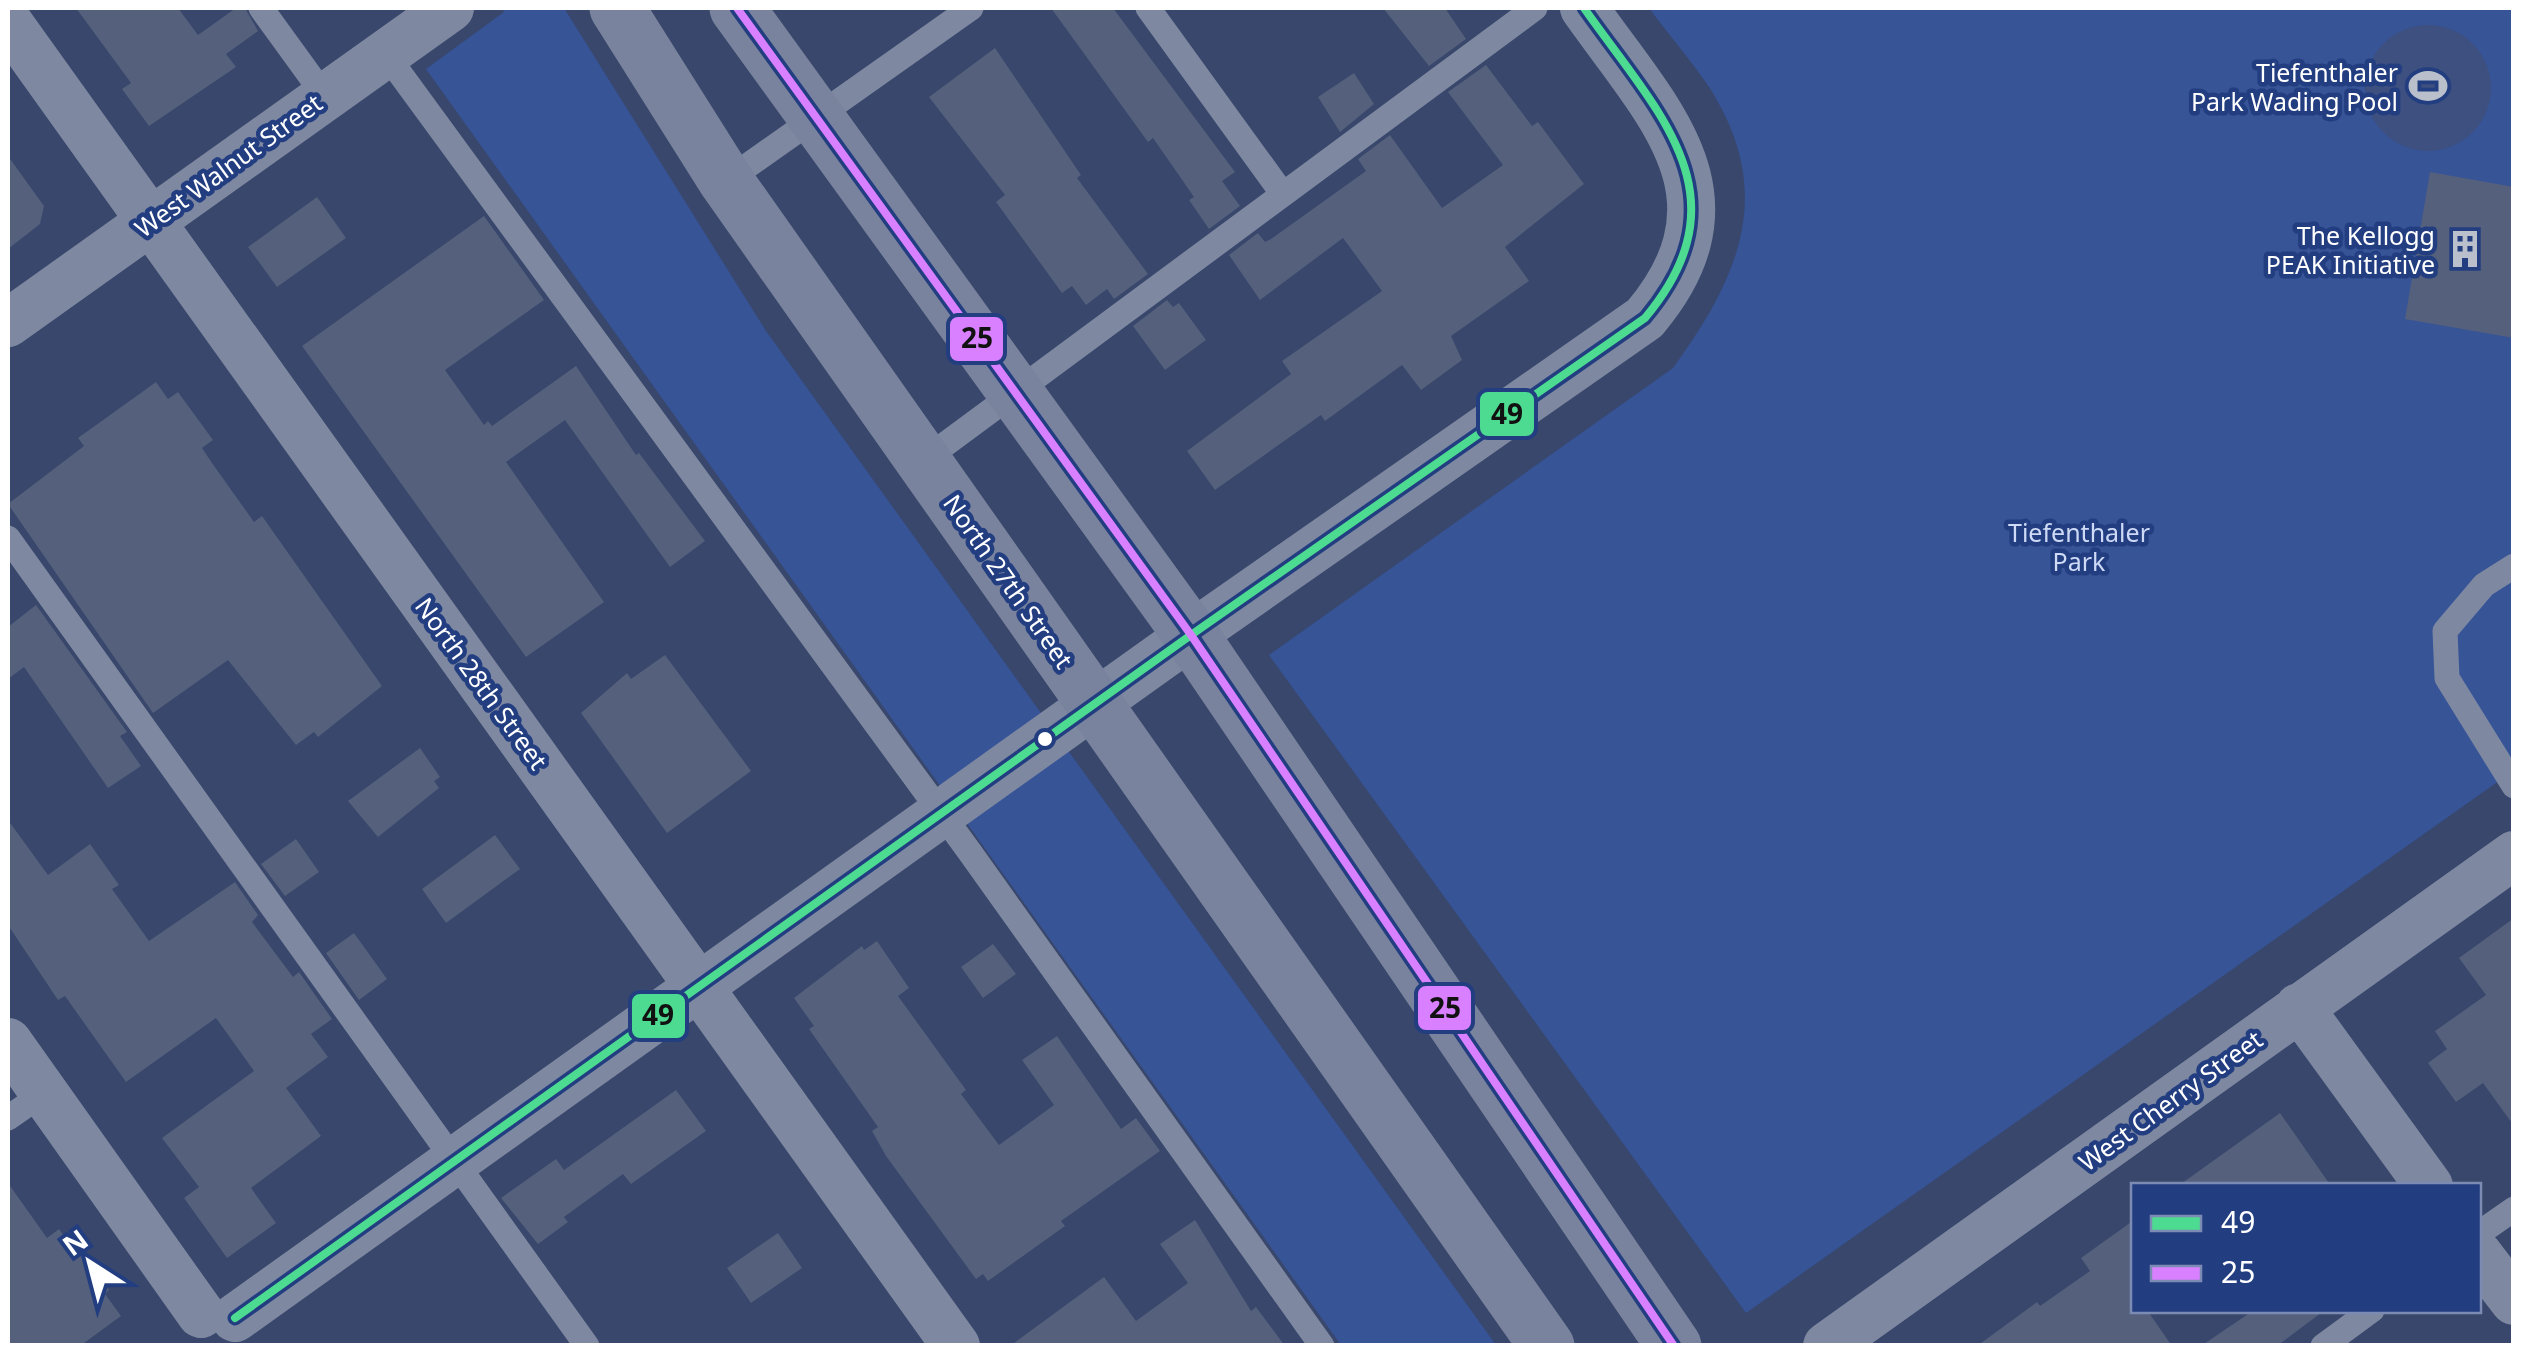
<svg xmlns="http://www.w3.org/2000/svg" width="2521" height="1353" font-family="'Noto Sans',sans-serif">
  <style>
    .green { fill: #375497 }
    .water { fill: #3d5080 }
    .building { fill: #54607c }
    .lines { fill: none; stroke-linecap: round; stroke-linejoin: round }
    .lane { stroke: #7e88a1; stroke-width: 25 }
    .street { stroke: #7e88a1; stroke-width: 48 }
    .secondary { stroke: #79839d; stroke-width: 55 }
    .bus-1-casing { stroke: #233e80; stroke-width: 15 }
    .bus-2-casing { stroke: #233e80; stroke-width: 15 }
    .bus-1 { stroke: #4ddb92; stroke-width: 8 }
    .bus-2 { stroke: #d880ff; stroke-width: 8 }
    .bus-dot { fill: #fff; stroke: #233e80; stroke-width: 4 }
    .labels { text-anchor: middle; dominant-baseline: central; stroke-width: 9; stroke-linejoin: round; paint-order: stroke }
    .poi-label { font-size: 25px; fill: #fff; stroke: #233e80; text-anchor: end }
    .street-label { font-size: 25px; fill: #fff; stroke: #233e80 }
    .park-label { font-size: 25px; fill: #cdd9f5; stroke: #233e80 }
    .line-badge { stroke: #233e80; stroke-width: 4 }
    .pale-badge-label { font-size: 28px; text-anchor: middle; font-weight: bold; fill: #111 }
  </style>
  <rect width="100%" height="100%" fill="#38476b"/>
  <path class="green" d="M 502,8 L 564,8 L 766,331 L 1496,1345 L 1341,1345 L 426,69 L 504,12 Z
    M 1649,8 L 2513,8 L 2513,771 L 1746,1313 L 1269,655 L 1673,368 C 1739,277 1777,193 1709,87 C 1691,60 1668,34 1649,8 Z"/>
  <path class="water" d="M2365 88a63 63 0 1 1 126 0a63 63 0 1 1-126 0Z"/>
  <path class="building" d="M 76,8 L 178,8 L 198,35 L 236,8 L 245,8 L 258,31 L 226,54 L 236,67 L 149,126 L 122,89 L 131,83 Z
    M 1051,8 L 1113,8 L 1235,172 L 1222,181 L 1240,206 L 1209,229 L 1189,200 L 1194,197 L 1153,138 L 1148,142 Z
    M 1383,8 L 1445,8 L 1466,39 L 1429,66 Z
    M 995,48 L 1081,175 L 1077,178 L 1148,274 L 1114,299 L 1107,289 L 1086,305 L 1072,286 L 1062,293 L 996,202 L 1005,195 L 929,97 Z
    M 1486,65 L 1532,126 L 1538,122 L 1584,184 L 1505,247 L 1529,281 L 1451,336 L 1462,360 L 1421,390 L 1402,365 L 1325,421 L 1321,415 L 1215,490 L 1187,451 L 1291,374 L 1282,361 L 1382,291 L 1343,238 L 1260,300 L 1229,255 L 1258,233 L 1265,242 L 1271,239 L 1366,171 L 1358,159 L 1390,135 L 1442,208 L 1503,165 L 1448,92 Z
    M 1354,73 L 1374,104 L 1340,132 L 1318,97 Z
    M 8,156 L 44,206 L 40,224 L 8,249 Z
    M 2430,172 L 2514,187 L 2514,338 L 2405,319 Z
    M 317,197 L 346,238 L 277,287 L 248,247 Z
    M 484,216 L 544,300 L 445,370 L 484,425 L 488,421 L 492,426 L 576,366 L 636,455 L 639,453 L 705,541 L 670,567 L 565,420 L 506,462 L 604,602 L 526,657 L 302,346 Z
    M 1167,300 L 1173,307 L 1179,303 L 1206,340 L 1165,370 L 1133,326 Z
    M 156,382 L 168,399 L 178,392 L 213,440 L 202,448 L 212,463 L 254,522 L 262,516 L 382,686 L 318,737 L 314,732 L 296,745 L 228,660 L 153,713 L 8,504 L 84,446 L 78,438 Z
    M 36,605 L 127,732 L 120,736 L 141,766 L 108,788 L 24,667 L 8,679 L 8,627 Z
    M 665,655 L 751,771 L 667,833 L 581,713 L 627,673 L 631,679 Z
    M 420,748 L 440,777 L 434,781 L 439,788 L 378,837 L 348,801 Z
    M 8,820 L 48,875 L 90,844 L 119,885 L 112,889 L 149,941 L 235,882 L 258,915 L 252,922 L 293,977 L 299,972 L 332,1019 L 311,1034 L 328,1057 L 286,1088 L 321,1136 L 251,1188 L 276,1223 L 227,1258 L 184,1198 L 199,1187 L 162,1138 L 254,1071 L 216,1018 L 126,1082 L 65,996 L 58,1000 L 8,925 Z
    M 495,835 L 520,869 L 446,923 L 422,889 Z
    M 296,839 L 319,872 L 285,896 L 261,864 Z
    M 2514,918 L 2514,1126 L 2483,1083 L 2456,1102 L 2428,1063 L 2447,1049 L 2435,1031 L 2486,995 L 2459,958 Z
    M 354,933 L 387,979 L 359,1000 L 326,953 Z
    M 877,941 L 909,988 L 898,996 L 966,1090 L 961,1094 L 999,1145 L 1054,1105 L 1022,1060 L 1057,1036 L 1121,1129 L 1136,1118 L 1160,1151 L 1061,1221 L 1065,1226 L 988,1281 L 983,1274 L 976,1279 L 886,1156 L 872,1131 L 878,1127 L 809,1029 L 814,1026 L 794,998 L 862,946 L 864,950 Z
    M 993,944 L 1016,974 L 983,998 L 961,967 Z
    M 676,1090 L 706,1131 L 631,1184 L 623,1174 L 564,1217 L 568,1222 L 538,1244 L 501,1198 L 556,1159 L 564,1170 Z
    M 2280,1113 L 2331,1186 L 2178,1186 Z
    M 8,1183 L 47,1238 L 59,1229 L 73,1249 L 77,1245 L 109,1290 L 105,1294 L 121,1316 L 80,1346 L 8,1346 Z
    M 1195,1220 L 1251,1311 L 1256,1307 L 1285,1346 L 1010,1346 L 1104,1277 L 1136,1321 L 1188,1283 L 1160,1244 Z
    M 2134,1220 L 2134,1310 L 2147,1310 L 2172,1346 L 1977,1346 L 2037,1302 L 2040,1306 L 2090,1271 L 2081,1258 Z
    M 778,1233 L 802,1268 L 751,1303 L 727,1268 Z
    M 2254,1310 L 2325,1310 L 2277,1346 L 2201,1346 Z"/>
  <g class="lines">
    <path class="lane" d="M 261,8 L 324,95
      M 1148,8 L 1282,193
      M 385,53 L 969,851 L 1322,1346
      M 726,181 L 971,8
      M 924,460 L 1535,8
      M 8,538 L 587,1346
      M 2514,566 L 2484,585 L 2445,631 L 2447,678 L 2514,786
      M 8,1118 L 44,1093
      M 2478,1234 L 2514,1209
      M 2323,1346 L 2372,1310"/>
    <path class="street" d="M 8,22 L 956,1346
      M 8,323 L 450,8
      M 2299,1007 L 2429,1186
      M 8,1042 L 201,1314
      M 2478,1254 L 2514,1301
      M 235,1318 L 1191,635 L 1645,318 C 1748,195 1657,112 1584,8
      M 1827,1346 L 2514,855"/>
    <path class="secondary" d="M 617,8 L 726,181 L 1547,1346
      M 737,8 L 1191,635 L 1674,1346"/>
    <g class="bus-1-casing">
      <path id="bus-1" d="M 235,1318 L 1191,635 L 1645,318 C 1748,195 1657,112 1584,8"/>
    </g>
    <g class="bus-2-casing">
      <path id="bus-2" d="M 737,8 L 1191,635 L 1674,1346"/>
    </g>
    <use href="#bus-1" class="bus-1"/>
    <use href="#bus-2" class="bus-2"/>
  </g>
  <defs>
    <g id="stadium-bare" transform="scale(3)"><path d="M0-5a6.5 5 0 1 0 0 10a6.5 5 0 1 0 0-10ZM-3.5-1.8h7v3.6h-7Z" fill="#b9bfcb" stroke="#233e80" stroke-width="2.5" paint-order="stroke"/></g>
    <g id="building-bare" transform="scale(3)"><path d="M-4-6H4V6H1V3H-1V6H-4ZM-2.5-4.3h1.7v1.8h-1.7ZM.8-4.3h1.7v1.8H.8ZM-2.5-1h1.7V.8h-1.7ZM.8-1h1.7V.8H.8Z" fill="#b9bfcb" stroke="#233e80" stroke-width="2.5" paint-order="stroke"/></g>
  </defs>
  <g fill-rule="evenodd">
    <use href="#stadium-bare" x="2428" y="86"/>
    <use href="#building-bare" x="2465" y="249"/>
  </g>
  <circle class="bus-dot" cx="1045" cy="739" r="9"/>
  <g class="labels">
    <g class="poi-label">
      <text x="2398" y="72">Tiefenthaler<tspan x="2398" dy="29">Park Wading Pool</tspan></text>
      <text x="2435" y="235">The Kellogg<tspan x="2435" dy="29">PEAK Initiative</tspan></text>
    </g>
    <g class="street-label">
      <text transform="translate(228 165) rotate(-36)">West Walnut Street</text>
      <text transform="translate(1009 581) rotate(55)">North 27th Street</text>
      <text transform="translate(482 683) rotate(54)">North 28th Street</text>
      <text transform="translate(2170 1100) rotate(-36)">West Cherry Street</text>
    </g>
    <g class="park-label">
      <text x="2079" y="532">Tiefenthaler<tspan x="2079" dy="29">Park</tspan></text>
    </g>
  </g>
  <g class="line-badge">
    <rect x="948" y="315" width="57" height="48" rx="10" fill="#d880ff"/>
    <rect x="1478" y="390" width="58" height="48" rx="10" fill="#4ddb92"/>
    <rect x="1416" y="984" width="57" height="48" rx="10" fill="#d880ff"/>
    <rect x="630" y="992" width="57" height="48" rx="10" fill="#4ddb92"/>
  </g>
  <g class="pale-badge-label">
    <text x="977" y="348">25</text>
    <text x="1507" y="424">49</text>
    <text x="1445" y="1018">25</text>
    <text x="658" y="1025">49</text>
  </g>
  <rect width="2521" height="1353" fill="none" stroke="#ffffff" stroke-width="20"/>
  <rect x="2131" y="1183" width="350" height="130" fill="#233e80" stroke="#7b8bb3" stroke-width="2.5"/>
  <rect x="2151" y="1216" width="50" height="15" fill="#4ddb92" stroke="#7b8bb3" stroke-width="2.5"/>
  <text x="2221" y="1233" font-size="30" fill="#ffffff">49</text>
  <rect x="2151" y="1266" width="50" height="15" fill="#d880ff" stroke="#7b8bb3" stroke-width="2.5"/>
  <text x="2221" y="1283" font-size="30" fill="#ffffff">25</text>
  <g transform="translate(90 1263) rotate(324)" stroke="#233e80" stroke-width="8" paint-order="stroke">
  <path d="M0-8L18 38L0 25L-18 38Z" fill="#ffffff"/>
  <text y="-15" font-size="28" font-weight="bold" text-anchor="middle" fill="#ffffff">N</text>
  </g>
</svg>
